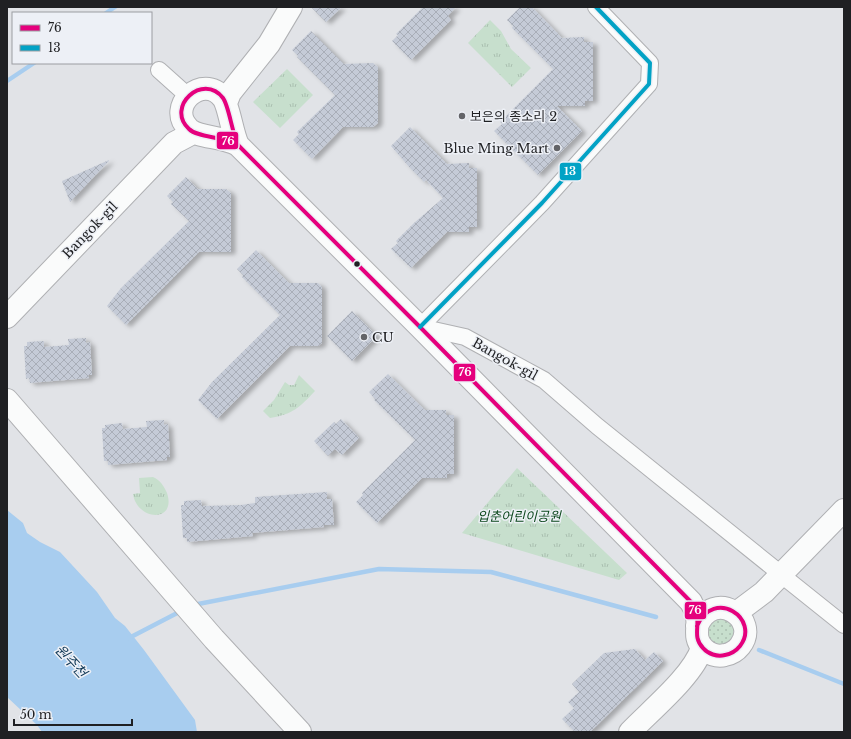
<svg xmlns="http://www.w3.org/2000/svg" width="851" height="739" font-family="'Libre Baskerville','Noto Sans KR',serif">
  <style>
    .grass { fill: url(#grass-dots) }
    .park { fill: url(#park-tufts) }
    .water { fill: #a8cdef }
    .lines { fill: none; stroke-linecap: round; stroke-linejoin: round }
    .stream { stroke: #a8cdef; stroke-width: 4.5 }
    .building { fill: url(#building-cross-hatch); filter: url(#shadow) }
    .street-casing { stroke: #afb0b3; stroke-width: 18 }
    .secondary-casing { stroke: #afb0b3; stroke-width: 24 }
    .street { stroke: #fafbfb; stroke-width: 16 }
    .secondary { stroke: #fafbfb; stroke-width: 22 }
    .bus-1-casing { stroke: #edf0f6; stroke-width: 7 }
    .bus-2-casing { stroke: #edf0f6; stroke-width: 7 }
    .bus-1 { stroke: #e5007d; stroke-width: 4 }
    .bus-2 { stroke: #02a2c5; stroke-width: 4 }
    .poi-dot { fill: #636468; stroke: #edf0f6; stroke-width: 1.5 }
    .bus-dot { fill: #1f2023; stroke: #edf0f6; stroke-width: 1.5 }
    .labels { text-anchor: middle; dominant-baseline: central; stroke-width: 3; stroke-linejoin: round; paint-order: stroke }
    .poi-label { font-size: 13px; fill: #1f2023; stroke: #edf0f6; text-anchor: start }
    .street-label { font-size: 13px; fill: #1f2023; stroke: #edf0f6 }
    .park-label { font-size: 13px; font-style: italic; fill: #0b471c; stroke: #edf0f6 }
    .water-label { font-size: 14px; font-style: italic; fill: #0e3654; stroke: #edf0f6 }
    .line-badge { stroke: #edf0f6; stroke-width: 1.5 }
    .badge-label { font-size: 11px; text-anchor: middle; font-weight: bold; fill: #fff }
  </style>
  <defs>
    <pattern id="grass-dots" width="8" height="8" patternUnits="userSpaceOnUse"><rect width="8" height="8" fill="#c7dfcd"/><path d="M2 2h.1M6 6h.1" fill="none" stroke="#aabfb0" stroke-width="1.8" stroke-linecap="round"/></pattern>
    <pattern id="park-tufts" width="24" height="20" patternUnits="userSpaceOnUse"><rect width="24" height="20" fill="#c7dfcd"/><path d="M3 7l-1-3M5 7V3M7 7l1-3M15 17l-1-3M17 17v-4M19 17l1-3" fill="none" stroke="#aabfb0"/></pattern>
    <pattern id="building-cross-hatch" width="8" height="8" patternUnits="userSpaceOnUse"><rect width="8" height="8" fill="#c5cbd7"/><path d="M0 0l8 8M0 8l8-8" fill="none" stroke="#a9aeb8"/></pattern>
    <filter id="shadow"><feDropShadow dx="4.5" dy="2.5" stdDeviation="2" flood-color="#0004"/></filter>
  </defs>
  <rect width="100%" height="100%" fill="#e1e3e7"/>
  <path class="grass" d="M 715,616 L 735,623 L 732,644 L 712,647 L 704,628 Z"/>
  <path class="park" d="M 490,20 L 501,31 L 511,49 L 531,68 L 512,87 L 468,43 Z
    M 287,69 L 313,95 L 280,128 L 253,102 Z
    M 299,375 L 315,391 C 299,408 293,414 270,418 L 263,411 L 274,400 L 285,382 L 289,385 L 294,385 Z
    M 517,468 L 627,573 L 619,580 L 462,533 Z
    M 153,477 C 160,480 164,486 167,493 C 177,523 137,521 133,494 L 140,493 L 139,478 Z"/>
  <path class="water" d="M 7,510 L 23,523 L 27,533 L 40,542 L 60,552 L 97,592 L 115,618 L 125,626 L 144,650 L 195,720 L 197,732 L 42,732 L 37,725 L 7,697 Z"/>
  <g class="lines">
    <path class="stream" d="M 106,13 L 115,7
      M 7,81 L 34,63
      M 193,605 L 379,569 L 491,572 L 656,617
      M 129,638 L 183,610
      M 759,650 L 844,684"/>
  </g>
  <path class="building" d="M 311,7 L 342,7 L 326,22 Z
    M 423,7 L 456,7 L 448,16 L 451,20 L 411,60 L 392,41 L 398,35 L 396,34 Z
    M 520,7 L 532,7 L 562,38 L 584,37 L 584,42 L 593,42 L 593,101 L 585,101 L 585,106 L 557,106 L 582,131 L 538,175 L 494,131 L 502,124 L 500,122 L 553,69 L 512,28 L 513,26 L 507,20 Z
    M 311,31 L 344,64 L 373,63 L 378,67 L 378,123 L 373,127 L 343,127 L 312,159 L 293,140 L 299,134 L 297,132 L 335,95 L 297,57 L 298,56 L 292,50 Z
    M 410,127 L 447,164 L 469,163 L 469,168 L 477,168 L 477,227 L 469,227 L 469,232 L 447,232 L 411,268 L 391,249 L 398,243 L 396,241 L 414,223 L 443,198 L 426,180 L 424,182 L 410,168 L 391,146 Z
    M 109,160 L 109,161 L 70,202 L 62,181 Z
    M 186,177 L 198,189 L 226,189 L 231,193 L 231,252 L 199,252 L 126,325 L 107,306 L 121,288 L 189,221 L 171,204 L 173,202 L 167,196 Z
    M 256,250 L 289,283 L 318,283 L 322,287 L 322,343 L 318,346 L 290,346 L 217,419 L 198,400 L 212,382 L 280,315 L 242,277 L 243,275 L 237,269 Z
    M 352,311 L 377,336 L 352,361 L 327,336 Z
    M 86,338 L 86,343 L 90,342 L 92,375 L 88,375 L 89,378 L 30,383 L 29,378 L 26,379 L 24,346 L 27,346 L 27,342 L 44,341 L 44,347 L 69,345 L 68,339 Z
    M 388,374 L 425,410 L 446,410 L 446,415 L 454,415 L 454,474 L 447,474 L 447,478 L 422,478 L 377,523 L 356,502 L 363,495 L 362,493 L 415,440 L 374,400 L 375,399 L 369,392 Z
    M 341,419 L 359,438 L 342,455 L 335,449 L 328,456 L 314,441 L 334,422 L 336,424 Z
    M 164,420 L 164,425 L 168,424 L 170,457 L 167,457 L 167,460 L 108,465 L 108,461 L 104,461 L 102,428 L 105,428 L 105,425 L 122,423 L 123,429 L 147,427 L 146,421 Z
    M 327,492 L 327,499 L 332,499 L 334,525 L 323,525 L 324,527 L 252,533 L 253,536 L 187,542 L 187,538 L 183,538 L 181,505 L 184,505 L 184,501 L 201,500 L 202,506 L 241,505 L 255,503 L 255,497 Z
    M 635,649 L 645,660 L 654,652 L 663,661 L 590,732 L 575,732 L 562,719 L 574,708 L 568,702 L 579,692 L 572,684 L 604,653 Z"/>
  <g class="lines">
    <g class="street-casing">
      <path id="street" d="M 159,70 L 188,96
        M 420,327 L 465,337 L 544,380 L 597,426 L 781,574
        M 420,327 L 542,203 L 649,84 L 650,63 L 596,7
        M 789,581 L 844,625"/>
    </g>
    <g class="secondary-casing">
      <path id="secondary" d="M 226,103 L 230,93 L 269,44 L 291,7
        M 238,145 C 232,133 229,106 223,98 C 203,72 165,107 189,129 C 198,138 222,136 238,145 L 420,327 L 691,602 C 693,607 697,611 697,616 C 699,628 693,638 703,648 C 708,654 717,657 725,655 C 731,654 736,651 740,646 C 761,619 714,587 697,626
        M 7,317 L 174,143 L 193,133
        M 7,400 L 214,639 L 300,732
        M 736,613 L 764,592 L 844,510
        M 630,732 C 651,710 693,676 702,648"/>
    </g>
    <use href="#street" class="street"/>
    <use href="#secondary" class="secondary"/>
    <g class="bus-1-casing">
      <path id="bus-1" d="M 238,145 C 232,133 229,106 223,98 C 203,72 165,107 189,129 C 198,138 222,136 238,145 L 420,327 L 691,602 C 693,607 697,611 697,616 C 699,628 693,638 703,648 C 708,654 717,657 725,655 C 731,654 736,651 740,646 C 761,619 714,587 697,626"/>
    </g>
    <g class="bus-2-casing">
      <path id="bus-2" d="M 420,327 L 542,203 L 649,84 L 650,63 L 596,7"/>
    </g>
    <use href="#bus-1" class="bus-1"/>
    <use href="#bus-2" class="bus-2"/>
  </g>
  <g class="poi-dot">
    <circle cx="462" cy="116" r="4"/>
    <circle cx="557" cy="148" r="4"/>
    <circle cx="364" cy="337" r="4"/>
  </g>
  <circle class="bus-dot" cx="357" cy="264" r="3.5"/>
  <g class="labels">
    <g class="poi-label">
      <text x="470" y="116">보은의 종소리 2</text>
      <text x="549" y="148" text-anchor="end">Blue Ming Mart</text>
      <text x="372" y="337">CU</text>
    </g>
    <g class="street-label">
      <text transform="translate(90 230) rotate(-46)">Bangok-gil</text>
      <text transform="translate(505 359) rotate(29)">Bangok-gil</text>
    </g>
    <g class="park-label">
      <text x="519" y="516">입춘어린이공원</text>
    </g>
    <g class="water-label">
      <text transform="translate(71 661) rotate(47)">원주천</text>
    </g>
  </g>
  <g class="line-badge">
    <rect x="216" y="131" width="23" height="19" rx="4" fill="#e5007d"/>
    <rect x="559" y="162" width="23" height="19" rx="4" fill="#02a2c5"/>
    <rect x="453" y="363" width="23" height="19" rx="4" fill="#e5007d"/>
    <rect x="684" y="601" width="23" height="19" rx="4" fill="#e5007d"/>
  </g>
  <g class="badge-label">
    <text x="228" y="145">76</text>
    <text x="570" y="175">13</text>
    <text x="465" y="376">76</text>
    <text x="695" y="614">76</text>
  </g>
  <rect width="851" height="739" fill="none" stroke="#1f2023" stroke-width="16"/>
  <rect x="12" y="12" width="140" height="52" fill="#edf0f6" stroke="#9b9da2"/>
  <rect x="20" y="25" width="20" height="6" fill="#e5007d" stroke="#9b9da2"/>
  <text x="48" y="32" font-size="12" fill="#1f2023">76</text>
  <rect x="20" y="45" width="20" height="6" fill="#02a2c5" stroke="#9b9da2"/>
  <text x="48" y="52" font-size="12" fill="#1f2023">13</text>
  <path d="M14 719v6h118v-6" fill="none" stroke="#1f2023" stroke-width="2"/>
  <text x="20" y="719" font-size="12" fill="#1f2023" stroke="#edf0f6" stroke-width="3" paint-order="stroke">50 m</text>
</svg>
